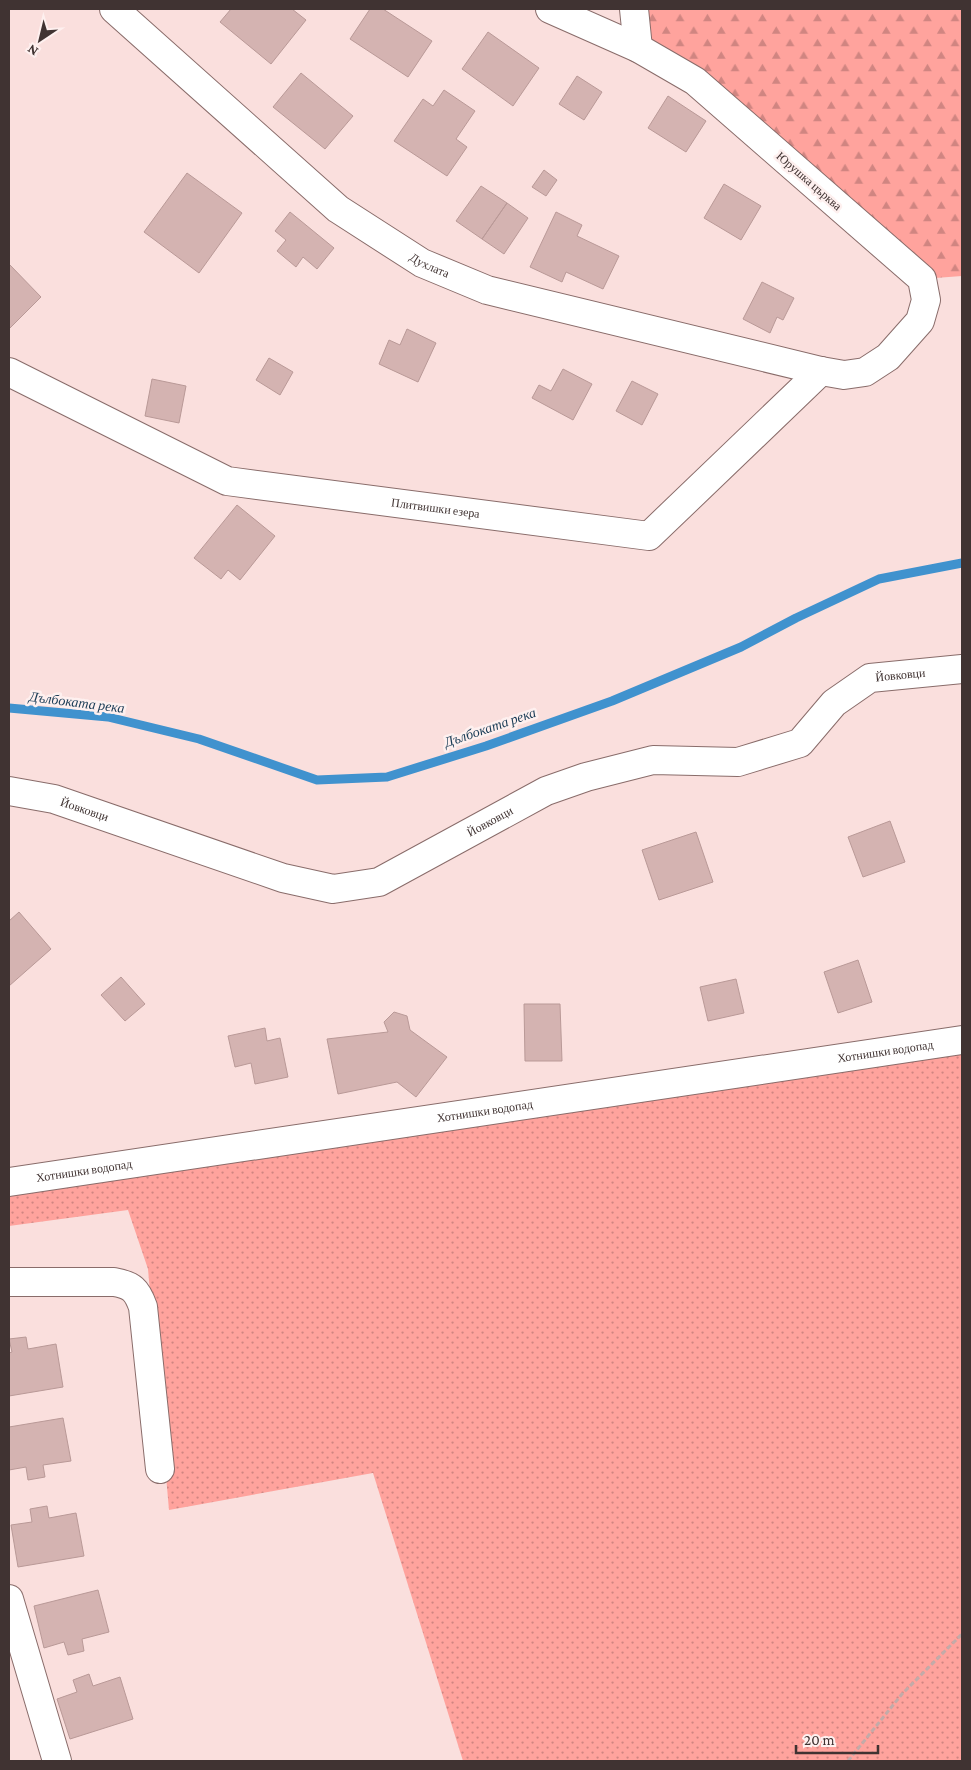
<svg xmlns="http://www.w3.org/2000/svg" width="971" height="1770" font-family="'Crimson Pro',serif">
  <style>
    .grass { fill: url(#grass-dots) }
    .forest { fill: url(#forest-firs) }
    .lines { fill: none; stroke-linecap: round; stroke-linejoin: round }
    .stream { stroke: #4092ce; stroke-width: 9 }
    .building { fill: #d4b3b1; stroke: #b99997 }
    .street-casing { stroke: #896c6a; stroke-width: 30 }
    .path { stroke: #c2aba9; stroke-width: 3; stroke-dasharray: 5 2.5; stroke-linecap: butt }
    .street { stroke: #fff; stroke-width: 28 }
    .labels { text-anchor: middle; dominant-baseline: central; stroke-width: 5; stroke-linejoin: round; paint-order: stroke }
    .street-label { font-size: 12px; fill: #403332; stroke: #fef0ef }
    .water-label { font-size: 14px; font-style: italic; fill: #1a3c56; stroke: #fef0ef }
  </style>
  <defs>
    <pattern id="grass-dots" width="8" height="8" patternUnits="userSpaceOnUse" patternTransform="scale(1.25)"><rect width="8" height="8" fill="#ffa39d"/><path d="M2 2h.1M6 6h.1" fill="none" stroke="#d08581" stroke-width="1.8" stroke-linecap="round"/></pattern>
    <pattern id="forest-firs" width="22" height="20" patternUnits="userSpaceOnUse" patternTransform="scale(1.25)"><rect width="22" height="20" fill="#ffa39d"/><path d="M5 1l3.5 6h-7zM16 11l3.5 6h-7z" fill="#d08581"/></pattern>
  </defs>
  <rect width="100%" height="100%" fill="#fadfdd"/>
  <path class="grass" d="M 962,1040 L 962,1761 L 463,1761 L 373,1473 L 169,1510 L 148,1269 L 128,1210 L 9,1226 L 9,1182 Z"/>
  <path class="forest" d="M 634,9 L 962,9 L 962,276 L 922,279 L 638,48 Z"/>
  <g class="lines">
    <path class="stream" d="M 9,708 L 108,717 L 199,739 L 317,780 L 387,777 L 486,746 L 612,701 L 741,647 L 796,618 L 879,579 L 962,563"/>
  </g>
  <path class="building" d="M 231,9 L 292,9 L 306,20 L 271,64 L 220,22 Z
    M 370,9 L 383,9 L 432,41 L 408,77 L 350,39 Z
    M 488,32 L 539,68 L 513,106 L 462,69 Z
    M 301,73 L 353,116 L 325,149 L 273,107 Z
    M 577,76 L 602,92 L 584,120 L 559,104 Z
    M 444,90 L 475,111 L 456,139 L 467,147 L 447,176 L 394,141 L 423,99 L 433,106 Z
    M 668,96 L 706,121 L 686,152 L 648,128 Z
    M 544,170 L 557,180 L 546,196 L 532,187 Z
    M 187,173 L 242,213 L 199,273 L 144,232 Z
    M 724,184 L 761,206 L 741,240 L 704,218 Z
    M 481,186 L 507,203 L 482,239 L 456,221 Z
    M 507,203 L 528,218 L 504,254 L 482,239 Z
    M 290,212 L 334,248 L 317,269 L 303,257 L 296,267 L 277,251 L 286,240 L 275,231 Z
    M 556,212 L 582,225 L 577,236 L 619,256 L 603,289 L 566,272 L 562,282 L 530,267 Z
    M 9,264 L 41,297 L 9,329 Z
    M 762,282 L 794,298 L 783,320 L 777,317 L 770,333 L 743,319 Z
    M 407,329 L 436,343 L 418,382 L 379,364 L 389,340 L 400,345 Z
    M 269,358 L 293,372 L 280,395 L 256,380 Z
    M 563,369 L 592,384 L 573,420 L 532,398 L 539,385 L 551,391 Z
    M 152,379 L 186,386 L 179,423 L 145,416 Z
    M 632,381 L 658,394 L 642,425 L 616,411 Z
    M 237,505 L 275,536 L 240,580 L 228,570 L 221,579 L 194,558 Z
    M 890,821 L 905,862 L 863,877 L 848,837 Z
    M 696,832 L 713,882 L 659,900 L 642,850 Z
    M 19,912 L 51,949 L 9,986 L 9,921 Z
    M 858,960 L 872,1002 L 838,1013 L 824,972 Z
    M 121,977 L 145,1004 L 125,1021 L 101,995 Z
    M 736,979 L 744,1013 L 708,1021 L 700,987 Z
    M 524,1004 L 560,1004 L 562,1061 L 525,1061 Z
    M 394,1012 L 407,1016 L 410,1030 L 447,1057 L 416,1097 L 397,1082 L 338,1094 L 327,1039 L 388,1032 L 384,1022 Z
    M 265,1028 L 267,1041 L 280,1038 L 288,1077 L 255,1084 L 251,1063 L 235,1067 L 228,1036 Z
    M 26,1337 L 28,1349 L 56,1344 L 63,1387 L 9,1396 L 9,1353 L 12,1352 L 9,1339 Z
    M 63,1418 L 71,1461 L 43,1465 L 45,1477 L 28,1480 L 26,1467 L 9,1470 L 9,1427 Z
    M 47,1506 L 49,1518 L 76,1513 L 84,1556 L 18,1567 L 11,1525 L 32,1522 L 30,1509 Z
    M 98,1590 L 109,1632 L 82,1639 L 84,1651 L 68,1655 L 64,1642 L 44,1648 L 34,1606 Z
    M 89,1674 L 93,1686 L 120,1677 L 133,1719 L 70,1739 L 57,1699 L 77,1692 L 73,1680 Z"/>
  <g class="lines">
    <g class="street-casing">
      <g id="street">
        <path id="s1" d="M 114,9 L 338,209 L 422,263 L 487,290 L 821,371 L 844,375 L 865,372 L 888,357 L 920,321 L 926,300 L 922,279 L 695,81 L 638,48 L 550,9"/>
        <path d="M 634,9 L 638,48"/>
        <path id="s2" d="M 9,372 L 227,481 L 649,536 L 821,371"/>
        <path id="s3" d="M 9,791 L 54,799 L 283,878 L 333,889 L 379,882 L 546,791 L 586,777 L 653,760 L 738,762 L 800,743 L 834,703 L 870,678 L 962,669"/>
        <path id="s4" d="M 9,1182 L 962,1040"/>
        <path d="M 9,1282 L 114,1282 C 132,1285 137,1290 143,1307 L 160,1469"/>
        <path d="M 9,1599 L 57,1761"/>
      </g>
    </g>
    <path class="path" d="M 848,1761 L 902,1694 L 962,1634"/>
    <use href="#street" class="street"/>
  </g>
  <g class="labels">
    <g class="street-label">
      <text transform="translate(809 181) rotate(41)">Юрушка църква</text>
      <text stroke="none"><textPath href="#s1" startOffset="408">Духлата</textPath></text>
      <text stroke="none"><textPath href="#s2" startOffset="454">Плитвишки езера</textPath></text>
      <text stroke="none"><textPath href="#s3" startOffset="964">Йовковци</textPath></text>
      <text stroke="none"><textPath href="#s3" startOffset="78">Йовковци</textPath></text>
      <text stroke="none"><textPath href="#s3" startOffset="512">Йовковци</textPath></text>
      <text stroke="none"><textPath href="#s4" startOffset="886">Хотнишки водопад</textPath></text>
      <text stroke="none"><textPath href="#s4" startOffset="481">Хотнишки водопад</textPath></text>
      <text stroke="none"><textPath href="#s4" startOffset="76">Хотнишки водопад</textPath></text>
    </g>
    <g class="water-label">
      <text transform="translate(77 702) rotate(7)">Дълбоката река</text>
      <text transform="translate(490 727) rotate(-19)">Дълбоката река</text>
    </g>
  </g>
  <rect width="971" height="1770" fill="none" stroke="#403332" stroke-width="20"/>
  <g transform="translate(40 40) rotate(215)" stroke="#fef0ef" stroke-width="4" paint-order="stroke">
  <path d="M0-4L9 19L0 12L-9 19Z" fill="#403332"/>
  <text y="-8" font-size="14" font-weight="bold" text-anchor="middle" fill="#403332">N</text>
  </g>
  <path d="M796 1745v8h82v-8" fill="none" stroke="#403332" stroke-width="2.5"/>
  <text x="804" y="1745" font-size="15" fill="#403332" stroke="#fef0ef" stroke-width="4" paint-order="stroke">20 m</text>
</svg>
